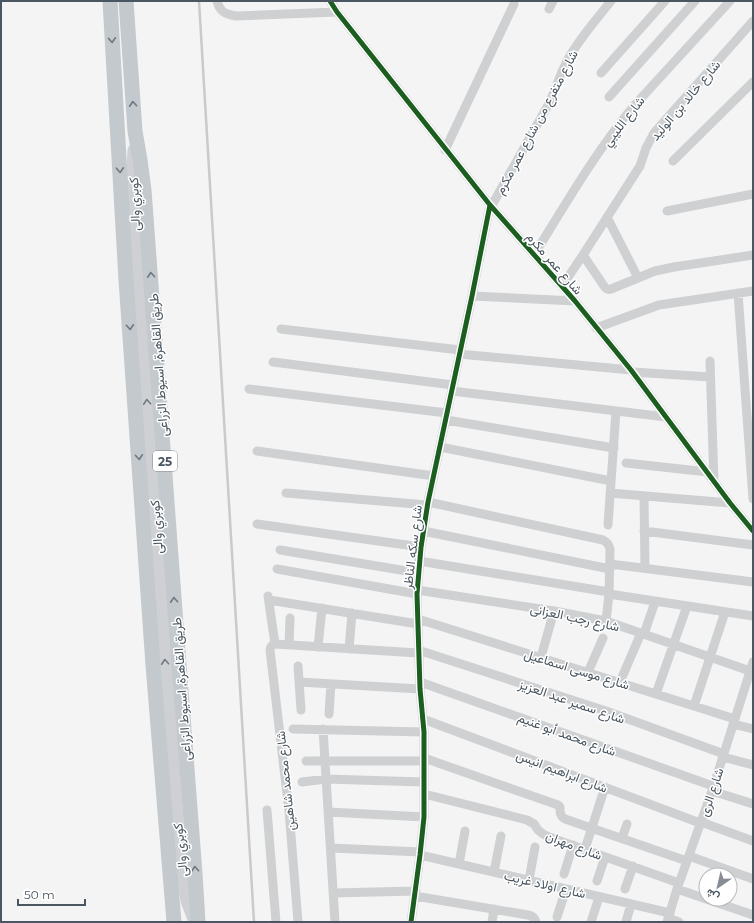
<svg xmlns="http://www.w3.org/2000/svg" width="754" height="923" font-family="Montserrat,Vazirmatn,sans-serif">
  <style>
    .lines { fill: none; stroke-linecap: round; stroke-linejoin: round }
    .minor { stroke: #ced0d2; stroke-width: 9 }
    .secondary { stroke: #ced0d4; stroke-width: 13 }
    .trunk { stroke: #c4c9cd; stroke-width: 15 }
    .rail { stroke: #c9cacc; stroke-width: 2.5 }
    .cycleway-casing { stroke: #fff; stroke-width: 8 }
    .cycleway { stroke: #1b5e20; stroke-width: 5 }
    .oneway { stroke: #6f7881 }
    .oneway2 { stroke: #727b84 }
    .labels { text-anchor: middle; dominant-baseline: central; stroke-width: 3; stroke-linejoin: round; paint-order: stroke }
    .shield { fill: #fff; stroke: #808990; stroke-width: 1 }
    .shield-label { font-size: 12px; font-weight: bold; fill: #4a5661 }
    .street-label { font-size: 13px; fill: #4a5661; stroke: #fff }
  </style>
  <rect width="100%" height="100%" fill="#f4f4f4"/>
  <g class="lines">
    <path class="minor" d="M 217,1 C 220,12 225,14 236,16 L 337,12
      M 330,1 L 337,12 L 490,205 L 575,301 L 631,370 L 730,503 L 753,531
      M 549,9 L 553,1
      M 601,73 L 665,1
      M 609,97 L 695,1
      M 445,150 L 514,4
      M 673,161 L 753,82
      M 491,207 L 547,107 C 555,92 559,76 567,61 C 578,40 596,20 611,1
      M 667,211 L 753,194
      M 607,217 L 638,278
      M 534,255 C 565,205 595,153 632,108 L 730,1
      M 583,255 L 604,286 C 606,289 608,290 611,289 L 655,271 L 674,267 L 753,255
      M 562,286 L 583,255 L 640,166 L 646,148 L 654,133 L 753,21
      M 738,293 L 753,499
      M 472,296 L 575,301
      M 596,328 L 659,305 L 753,291
      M 281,329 L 460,350
      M 459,354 L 631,370
      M 710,361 L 714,482
      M 273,362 L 453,385
      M 633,372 L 710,377
      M 249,389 L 447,413
      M 452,391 L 666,417
      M 446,420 L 614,448
      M 440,447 L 611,481
      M 257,451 L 434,476
      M 626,463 L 708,472
      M 286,493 L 427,505
      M 610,493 L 730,503
      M 644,496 L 645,568
      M 428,502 L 603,540 C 607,542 609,545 610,549 L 609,594 L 606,621
      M 257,524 L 421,547
      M 608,525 L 616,411
      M 423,531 L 610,569
      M 644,531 L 753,545
      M 280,550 L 419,573
      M 419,561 L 609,592
      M 610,564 L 753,582
      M 277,569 L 417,594
      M 417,590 L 554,611 L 606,621 L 750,671
      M 609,594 L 753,616
      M 268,596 L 275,644
      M 269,600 L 418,624
      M 418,619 L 735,719
      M 644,634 L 655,602
      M 275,644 C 271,645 270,647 270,650 L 289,811 L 298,922
      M 275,644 L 418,653
      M 289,645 L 290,618
      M 318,647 L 322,608
      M 349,649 L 352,613
      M 418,650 L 606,711 L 724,754
      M 541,657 L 554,611
      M 298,666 L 301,710
      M 588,672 L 603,638
      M 299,682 L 420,689
      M 420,682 L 713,786
      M 620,682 L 641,633
      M 656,694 L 687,606
      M 694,706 L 725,612
      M 329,714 L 331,684
      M 423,719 L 700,823
      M 733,724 L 753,729
      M 293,729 L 424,732
      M 323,729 L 335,922
      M 723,757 L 753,765
      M 424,758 L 558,805 L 560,807 C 560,813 560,816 565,819 L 687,861
      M 306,761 L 424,761
      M 302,782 L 326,779 L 424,782
      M 712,791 L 753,804
      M 424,794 L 527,820 L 534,824 L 538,830 L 543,834 L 549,837 L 679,883
      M 267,810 L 276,922
      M 328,812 L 424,817
      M 701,822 L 753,841
      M 622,838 L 627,824
      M 331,848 L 421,852
      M 585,849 L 605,787
      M 420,855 L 670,913
      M 689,856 L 753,879
      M 459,864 L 465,831
      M 494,872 L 501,836
      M 564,874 L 573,845
      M 529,880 L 535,847
      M 597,881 L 605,857
      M 625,889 L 633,866
      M 677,889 L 753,915
      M 333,893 L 416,891
      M 415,896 L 528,915 C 533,916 535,918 536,922
      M 557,917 L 566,889
      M 668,918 L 679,922
      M 411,922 L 420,855 L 424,817 L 424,732 L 420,689 L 417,594 L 421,547 L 428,502 L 472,296 L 490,205
      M 492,922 L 494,909
      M 591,922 L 599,897
      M 626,922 L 631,904
      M 667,922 L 677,889 L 712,791 L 753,662"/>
    <path class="secondary" d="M 134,150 L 132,190 L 133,212 L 180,861 L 187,901 L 195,922"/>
    <path class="trunk" d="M 110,1 L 126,280 L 153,665 L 174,922
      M 126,1 L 135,131 L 140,160 L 144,190 L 179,665 L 195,873 L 198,922"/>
    <path class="rail" d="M 199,1 L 254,922"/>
    <g class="cycleway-casing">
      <path id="cycleway" d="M 330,1 L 337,12 L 490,205 L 575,301 L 631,370 L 730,503 L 753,531
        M 411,922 L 420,855 L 424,817 L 424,732 L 420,689 L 417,594 L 421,547 L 428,502 L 472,296 L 490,205"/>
    </g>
    <use href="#cycleway" class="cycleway"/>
  </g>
  <defs><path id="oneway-chevron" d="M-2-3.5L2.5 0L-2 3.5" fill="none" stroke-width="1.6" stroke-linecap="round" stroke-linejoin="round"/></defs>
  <g class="oneway">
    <use href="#oneway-chevron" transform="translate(112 40) rotate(86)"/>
    <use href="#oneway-chevron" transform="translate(133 104) rotate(-94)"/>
    <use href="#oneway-chevron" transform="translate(120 170) rotate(87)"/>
    <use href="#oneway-chevron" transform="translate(151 275) rotate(-94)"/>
    <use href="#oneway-chevron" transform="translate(130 327) rotate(86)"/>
    <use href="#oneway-chevron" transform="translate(139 457) rotate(86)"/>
    <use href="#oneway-chevron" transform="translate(174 600) rotate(-94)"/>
    <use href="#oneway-chevron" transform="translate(195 869) rotate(-94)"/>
  </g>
  <g class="oneway2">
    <use href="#oneway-chevron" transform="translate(147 402) rotate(-94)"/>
    <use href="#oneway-chevron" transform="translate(165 662) rotate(-94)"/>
  </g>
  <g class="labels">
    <rect class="shield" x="153" y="451" width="24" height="20" rx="3"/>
    <g class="shield-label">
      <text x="165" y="461">25</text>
    </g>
    <g class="street-label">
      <text transform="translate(685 100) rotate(-50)">شارع خالد بن الوليد</text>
      <text transform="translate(623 121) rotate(-52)">شارع الليبي</text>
      <text transform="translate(536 122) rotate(-62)">شارع متفرع من شارع عمر مكرم</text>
      <text transform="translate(134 204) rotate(-92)">كوبري والى</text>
      <text transform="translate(555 263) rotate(49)">شارع عمر مكرم</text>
      <text transform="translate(158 365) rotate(-94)">طريق القاهرة, اسيوط الزراعى</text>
      <text transform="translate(156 527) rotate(-94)">كوبري والى</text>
      <text transform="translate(412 547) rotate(-83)">شارع سكه الناظر</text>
      <text transform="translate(575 617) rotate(12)">شارع رجب العزانى</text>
      <text transform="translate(577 669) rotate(17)">شارع موسى اسماعيل</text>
      <text transform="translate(181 689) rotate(-94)">طريق القاهرة, اسيوط الزراعى</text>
      <text transform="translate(572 701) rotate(19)">شارع سمير عبد العزيز</text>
      <text transform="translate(567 734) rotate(20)">شارع محمد أبو غنيم</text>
      <text transform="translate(562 771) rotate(21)">شارع ابراهيم انيس</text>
      <text transform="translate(285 781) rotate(-96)">شارع محمد شاهين</text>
      <text transform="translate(711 792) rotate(-71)">شارع الرى</text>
      <text transform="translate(574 845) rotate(21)">شارع مهران</text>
      <text transform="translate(180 850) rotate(-96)">كوبري والى</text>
      <text transform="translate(545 884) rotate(13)">شارع اولاد غريب</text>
    </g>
  </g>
  <rect width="754" height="923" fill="none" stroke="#4a5661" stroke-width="4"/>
  <g transform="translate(718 887) rotate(214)"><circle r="19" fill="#ffffff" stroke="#b7bbc0"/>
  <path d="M0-3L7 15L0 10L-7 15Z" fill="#868d94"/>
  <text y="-6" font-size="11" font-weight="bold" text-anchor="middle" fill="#4a5661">ش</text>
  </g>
  <path d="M18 899v6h67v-6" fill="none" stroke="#4a5661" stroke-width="2"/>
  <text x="24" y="899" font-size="12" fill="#4a5661" stroke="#ffffff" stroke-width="3" paint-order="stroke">50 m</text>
</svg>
